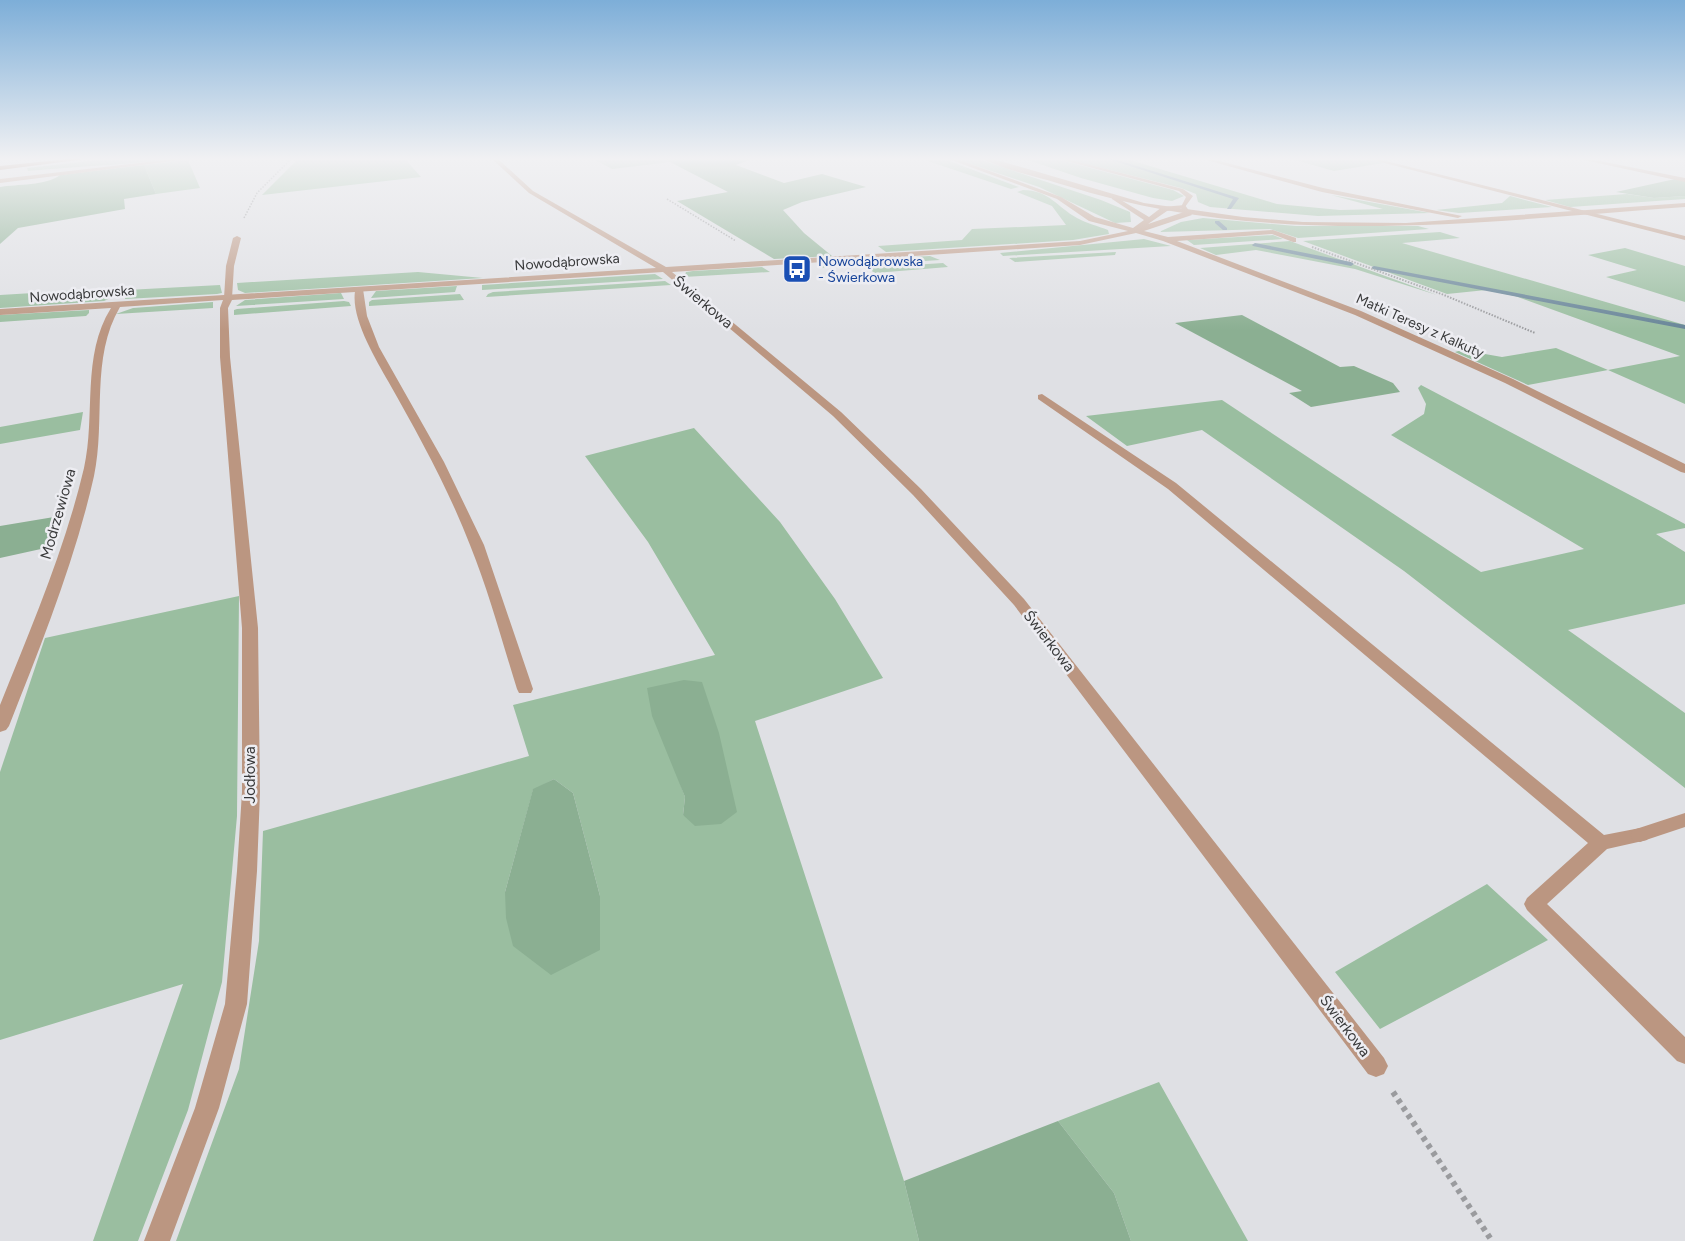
<svg xmlns="http://www.w3.org/2000/svg" width="1685" height="1241" font-family="Figtree,sans-serif">
  <style>
    .green { fill: #9abea0; fill-rule: evenodd }
    .forest { fill: #8baf92 }
    .lines { fill: none; stroke-linecap: round; stroke-linejoin: round }
    .stream { fill: #688598; fill-rule: evenodd }
    .path-far2 { stroke: #9a9b9e; stroke-width: 1.5; stroke-dasharray: 1.5 1.5; stroke-linecap: butt }
    .path-far1 { stroke: #9a9b9e; stroke-width: 2; stroke-dasharray: 1.5 1.5; stroke-linecap: butt }
    .path { stroke: #9a9b9e; stroke-width: 6; stroke-dasharray: 4.5 4.5; stroke-linecap: butt }
    .service { fill: #bb9681; fill-rule: evenodd }
    .minor { fill: #bb9681; fill-rule: evenodd }
    .tertiary { fill: #bb9681; fill-rule: evenodd }
    .primary { fill: #95552e; fill-rule: evenodd }
    .labels { text-anchor: middle; dominant-baseline: central; stroke-width: 5; stroke-linejoin: round; paint-order: stroke }
    .far-transit-label { font-size: 14px; fill: #164399; stroke: #ededf2; text-anchor: start }
    .far-street-label { font-size: 14px; fill: #38393a; stroke: #ededf2 }
    .street-label { font-size: 15px; fill: #38393a; stroke: #ededf2 }
  </style>
  <rect width="100%" height="100%" fill="#dfe0e4"/>
  <path class="green" d="M 118,158 L 187,158 C 134,164 81,166 28,171 L 27,168 Z
    M 299,158 L 404,158 L 421,177 L 262,195 Z
    M 592,158 L 643,158 L 670,162 L 612,169 Z
    M 919,158 L 941,158 L 1019,187 L 1011,189 Z
    M 953,158 L 975,158 L 1101,200 L 1130,212 L 1131,222 L 1115,223 L 1039,187 Z
    M 1022,158 L 1053,158 L 1173,190 L 1184,196 L 1172,201 L 1153,198 L 1081,178 Z
    M 1063,158 L 1123,158 L 1277,204 L 1340,210 L 1383,209 L 1331,195 L 1430,213 L 1318,216 L 1210,207 L 1198,202 L 1196,194 L 1181,188 Z
    M 1362,158 L 1383,163 L 1334,171 L 1292,159 Z
    M 188,160 L 200,188 L 156,194 L 144,165 Z
    M 1023,190 C 1049,190 1057,207 1077,218 C 1086,223 1098,226 1108,230 L 1109,234 L 1073,240 L 886,252 L 878,246 L 962,240 L 972,229 L 1066,225 L 1052,206 L 1017,192 Z
    M 1627,194 L 1654,198 L 1685,196 L 1685,199 L 1570,207 L 1545,200 Z
    M 1510,196 L 1552,207 L 1459,213 L 1436,210 L 1502,203 Z
    M 1203,218 L 1296,226 L 1418,226 L 1429,229 L 1298,238 L 1270,229 L 1159,232 L 1181,222 Z
    M 1440,232 L 1460,238 L 1402,243 L 1685,325 L 1685,404 L 1608,370 L 1528,385 L 1455,352 L 1462,350 L 1502,357 L 1556,348 L 1608,370 L 1680,356 L 1515,296 L 1486,290 L 1447,294 L 1303,241 Z
    M 1273,235 L 1283,239 L 1194,245 L 1187,240 Z
    M 1144,239 L 1171,246 L 1003,256 L 1000,253 Z
    M 1290,241 L 1437,295 L 1355,269 L 1256,250 L 1216,255 L 1200,248 Z
    M 1625,248 L 1685,266 L 1685,302 L 1606,277 L 1637,270 L 1588,255 Z
    M 1116,252 L 1115,255 L 1015,262 L 1009,258 Z
    M 930,256 L 940,260 L 819,268 L 817,265 L 833,261 Z
    M 943,263 L 948,267 L 875,273 L 867,268 Z
    M 762,267 L 770,272 L 684,277 L 686,272 L 693,271 Z
    M 418,272 L 483,278 L 245,293 L 238,290 L 237,283 Z
    M 655,274 L 663,279 L 482,290 L 482,285 Z
    M 665,281 L 671,285 L 486,297 L 488,294 L 493,292 Z
    M 220,285 L 222,293 L 217,294 L 125,299 L 127,290 Z
    M 457,286 L 455,292 L 371,298 L 376,291 Z
    M 116,288 L 113,297 L 104,301 L 0,308 L 0,295 Z
    M 341,293 L 344,299 L 236,306 L 245,300 Z
    M 460,294 L 464,300 L 369,306 L 369,302 L 372,300 Z
    M 344,301 L 349,302 L 351,306 L 234,315 L 234,310 L 237,309 Z
    M 213,302 L 213,308 L 116,314 L 133,308 Z
    M 89,310 L 89,313 L 86,316 L 0,322 L 0,315 Z
    M 1421,385 L 1685,524 L 1685,528 L 1656,534 L 1685,552 L 1685,604 L 1568,630 L 1685,713 L 1685,788 L 1404,571 L 1202,430 L 1127,446 L 1086,416 L 1222,400 L 1481,572 L 1584,549 L 1391,435 L 1424,414 L 1426,404 L 1418,388 Z
    M 83,412 L 80,430 L 0,444 L 0,427 Z
    M 694,428 L 780,522 L 835,599 L 883,678 L 755,721 L 904,1181 L 919,1241 L 176,1241 L 239,1069 L 259,941 L 263,831 L 529,756 L 513,705 L 715,655 L 648,542 L 585,456 ZM 672,761 L 721,824 L 683,815 L 685,797 ZM 554,779 L 573,793 L 600,896 L 505,892 L 533,790 Z
    M 239,596 L 237,816 L 222,982 L 188,1110 L 138,1241 L 93,1241 L 183,984 L 0,1040 L 0,772 L 45,638 Z
    M 1487,884 L 1548,940 L 1380,1029 L 1335,972 Z
    M 1159,1082 L 1248,1241 L 1131,1241 L 1114,1193 L 1058,1121 Z"/>
  <path class="forest" d="M 643,158 L 754,158 L 736,165 L 784,183 L 822,174 L 866,187 L 802,202 L 783,210 L 804,233 L 832,256 L 774,259 L 677,201 L 728,192 L 670,162 Z
    M 144,165 L 156,194 L 124,199 L 125,209 L 18,228 L 0,244 L 0,187 C 17,184 46,186 60,175 Z
    M 1675,179 L 1685,181 L 1685,196 L 1654,198 L 1616,192 Z
    M 1242,315 L 1340,367 L 1354,366 L 1393,383 L 1400,392 L 1311,407 L 1289,393 L 1302,391 L 1175,323 Z
    M 60,516 L 50,547 L 0,558 L 0,526 Z
    M 684,680 L 702,682 L 719,733 L 737,812 L 721,824 L 695,826 L 683,815 L 685,797 L 652,716 L 647,688 Z
    M 554,779 L 573,793 L 600,896 L 600,950 L 551,975 L 513,946 L 506,918 L 505,892 L 533,789 Z
    M 1058,1121 L 1114,1193 L 1131,1241 L 919,1241 L 904,1181 Z"/>
  <g class="lines">
    <path class="stream" d="M 1105,158 L 1111,158 L 1239,198 L 1231,209 L 1227,209 L 1233,199 Z
      M 1215,221 L 1219,221 L 1227,228 L 1227,230 L 1223,230 L 1215,223 Z
      M 1255,243 L 1351,262 L 1354,264 L 1351,266 L 1253,246 L 1252,245 Z
      M 1374,266 L 1685,325 L 1685,329 L 1372,269 L 1372,267 Z"/>
    <path class="path-far2" d="M 667,199 L 736,241
      M 244,218 L 257,193 L 292,158"/>
    <path class="path-far1" d="M 1312,247 L 1444,295 L 1535,333"/>
    <path class="path" d="M 1393,1092 L 1492,1241"/>
    <path class="service" d="M 182,158 L 197,158 L 0,183 L 0,179 Z
      M 1055,158 L 1064,158 L 1183,189 L 1193,196 L 1185,207 L 1181,207 L 1186,197 L 1179,191 Z
      M 237,236 L 241,238 L 234,266 L 232,298 L 228,301 L 224,298 L 226,266 L 233,238 Z
      M 356,287 L 363,289 L 367,316 L 379,347 L 444,462 L 484,545 L 533,689 L 531,693 L 519,693 L 517,689 C 502,641 489,592 470,545 C 448,488 418,434 388,381 C 375,358 348,314 356,287 Z
      M 1042,394 L 1176,483 L 1604,835 L 1640,828 L 1647,830 L 1650,835 L 1647,840 L 1607,849 L 1547,904 L 1685,1037 L 1685,1064 L 1677,1061 L 1527,910 L 1524,904 L 1527,898 L 1588,843 L 1168,489 L 1038,399 L 1038,395 Z"/>
    <path class="minor" d="M 491,158 L 497,158 L 533,191 L 666,267 L 1080,241 L 1128,231 L 1089,221 L 1057,199 L 946,158 L 954,158 L 1061,197 L 1095,217 L 1133,228 L 1144,220 L 1112,199 L 1112,197 L 1116,197 L 1149,217 L 1162,207 L 1185,205 L 1192,215 L 1144,231 L 1168,237 L 1273,230 L 1296,238 L 1296,242 L 1293,242 L 1272,234 L 1177,241 L 1361,311 L 1513,379 L 1685,464 L 1685,473 L 1681,472 L 1505,383 L 1355,315 L 1163,241 L 1136,233 L 1080,245 L 672,272 L 841,412 L 921,489 L 1024,599 L 1384,1058 L 1388,1066 L 1384,1074 L 1376,1077 L 1368,1074 L 1014,605 L 913,495 L 833,416 L 663,272 L 232,300 L 228,308 L 230,357 L 258,628 L 260,792 L 257,871 L 247,1004 L 219,1108 L 170,1241 L 144,1241 L 195,1108 L 225,1004 L 237,871 L 242,792 L 242,628 L 220,357 L 220,308 L 223,300 L 120,307 C 90,358 106,420 94,476 C 75,561 41,645 9,726 L 6,730 L 0,732 L 0,705 C 31,628 65,549 84,468 C 96,415 81,356 111,308 L 0,315 L 0,309 L 656,268 L 529,193 ZM 1181,208 L 1184,212 L 1148,224 L 1167,211 Z
      M 1199,158 L 1208,158 L 1323,188 L 1462,216 L 1458,218 L 1322,192 Z
      M 1365,158 L 1374,158 L 1685,236 L 1685,240 Z
      M 1575,158 L 1585,158 L 1685,178 L 1685,182 Z
      M 1685,813 L 1685,827 L 1640,842 L 1633,840 L 1630,835 L 1633,830 Z"/>
    <path class="tertiary" d="M 982,158 L 990,158 L 1144,203 L 1243,217 L 1303,222 L 1406,223 L 1685,203 L 1685,207 C 1474,222 1270,250 1064,185 C 1040,177 1002,170 982,158 Z"/>
    <path class="primary" d="M 77,158 L 93,158 L 0,170 L 0,166 Z"/>
  </g>
  <linearGradient id="sky" x2="0" y2="1"><stop stop-color="#7daed8"/><stop offset="0.48" stop-color="#f1f1f3"/><stop offset="1" stop-color="#f1f1f3" stop-opacity="0"/></linearGradient>
  <rect width="1685" height="331" fill="url(#sky)"/>
  <defs>
    <g id="bus-square" transform="scale(1.5)"><rect x="-9" y="-9" width="18" height="18" rx="4" fill="#1a4fb4" stroke="#ededf2"/><path d="M-5-6H5V4H4V6H2V4H-2V6H-4V4H-5ZM-3.5-4V0h7V-4ZM-3.5 1.2v1.5H-2V1.2ZM2 1.2v1.5H3.5V1.2Z" fill="#fff"/></g>
  </defs>
  <g fill-rule="evenodd">
    <use href="#bus-square" x="797" y="269"/>
  </g>
  <g class="labels">
    <g class="far-transit-label">
      <text x="818" y="261">Nowodąbrowska<tspan x="818" dy="16">- Świerkowa</tspan></text>
    </g>
    <g class="far-street-label">
      <text transform="translate(567 262) rotate(-4)">Nowodąbrowska</text>
      <text transform="translate(82 294) rotate(-4)">Nowodąbrowska</text>
      <text transform="translate(1420 326) rotate(24)">Matki Teresy z Kalkuty</text>
    </g>
    <g class="street-label">
      <text transform="translate(703 302) rotate(40)">Świerkowa</text>
      <text transform="translate(58 514) rotate(-74)">Modrzewiowa</text>
      <text transform="translate(1049 641) rotate(52)">Świerkowa</text>
      <text transform="translate(250 775) rotate(-90)">Jodłowa</text>
      <text transform="translate(1345 1026) rotate(53)">Świerkowa</text>
    </g>
  </g>
</svg>
